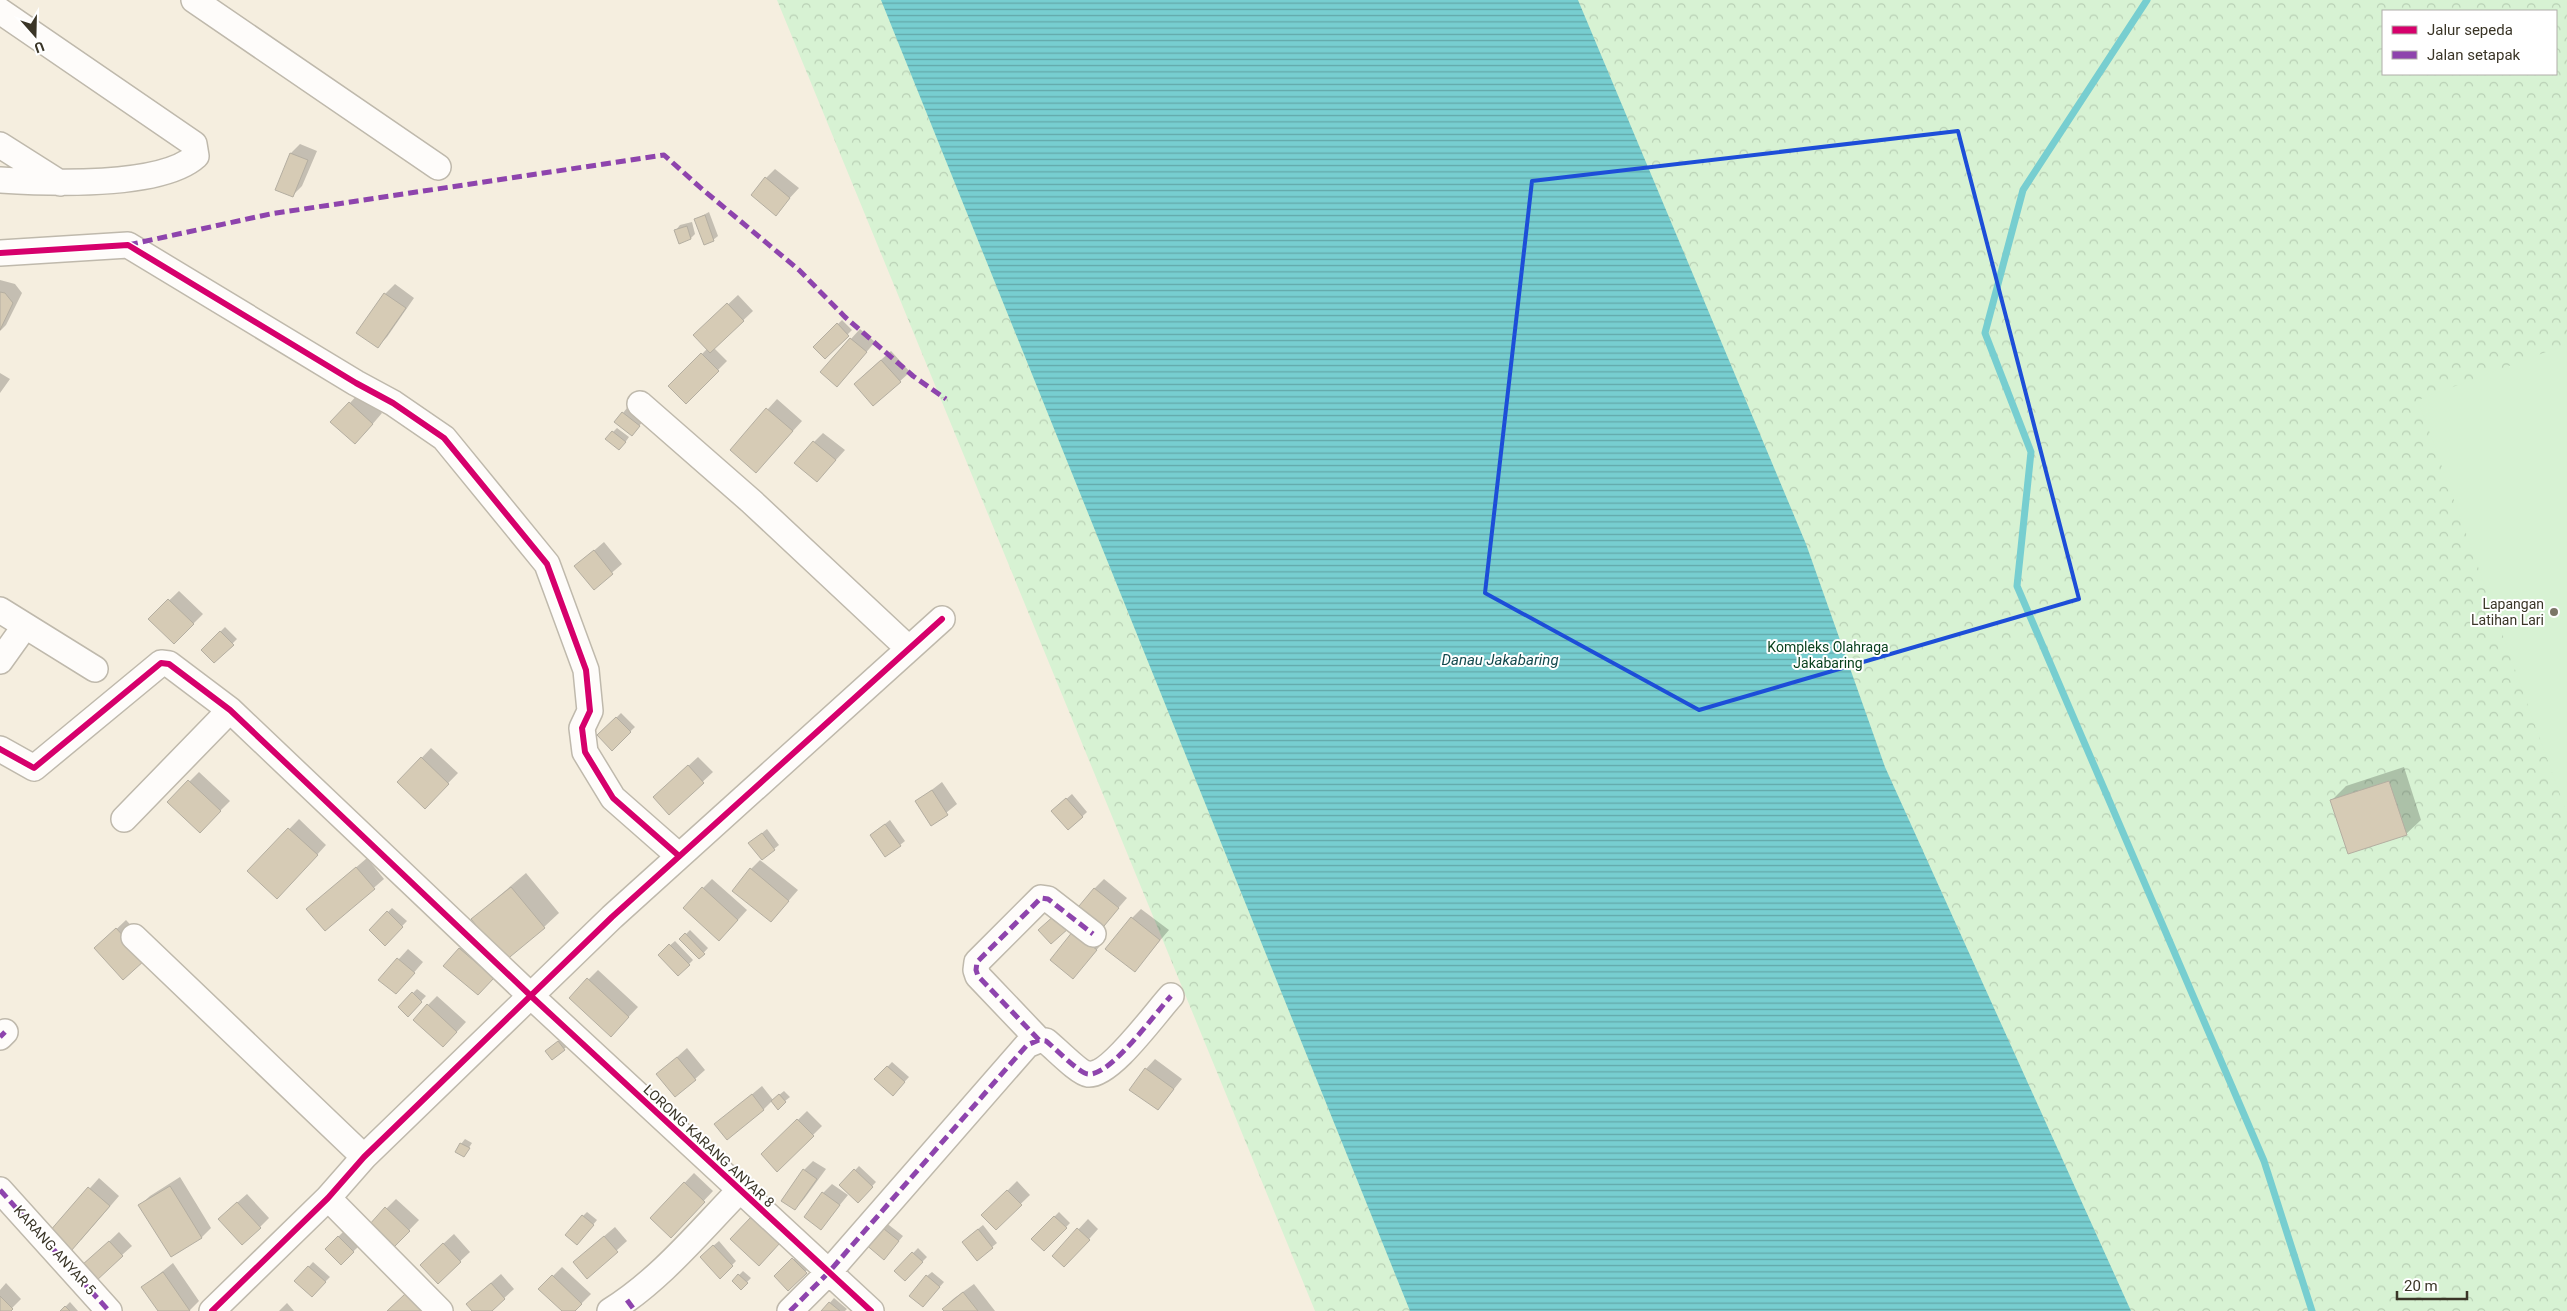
<svg xmlns="http://www.w3.org/2000/svg" width="2567" height="1311" font-family="Roboto,sans-serif">
  <style>
    .park { fill: url(#park-crowns); fill-rule: evenodd }
    .pitch { fill: #d7f2d3 }
    .water { fill: url(#water-rules) }
    .shadow { fill: #0003 }
    .lines { fill: none; stroke-linecap: round; stroke-linejoin: round }
    .stream { stroke: #77ced0; stroke-width: 7 }
    .building { fill: #d6cbb5; stroke: #b4aea1 }
    .street-casing { stroke: #bfb9ac; stroke-width: 28 }
    .street { stroke: #fefcfa; stroke-width: 25 }
    .quiet { stroke: #8e44ad; stroke-width: 5; stroke-dasharray: 10 5; stroke-linecap: butt }
    .cycleway-casing { stroke: #fff; stroke-width: 9 }
    .cycleway { stroke: #d6006c; stroke-width: 6 }
    .marked { fill: none; stroke: #1d4ed8; stroke-width: 4; stroke-linejoin: round }
    .poi-dot { fill: #7b7667; stroke: #fff; stroke-width: 2 }
    .labels { text-anchor: middle; dominant-baseline: central; stroke-width: 4; stroke-linejoin: round; paint-order: stroke }
    .poi-label { font-size: 14px; fill: #3a3527; stroke: #fff; text-anchor: end }
    .park-label { font-size: 14px; fill: #063f1b; stroke: #fff }
    .street-label { font-size: 14px; fill: #3a3527; stroke: #fff }
    .water-label { font-size: 15px; font-style: italic; fill: #134a4e; stroke: #fff }
  </style>
  <defs>
    <pattern id="park-crowns" width="20" height="18" patternUnits="userSpaceOnUse" patternTransform="scale(1.25)"><rect width="20" height="18" fill="#d7f2d3"/><path d="M2 6a3 3 0 1 1 6 0M12 15a3 3 0 1 1 6 0" fill="none" stroke="#b9d0b5"/></pattern>
    <pattern id="water-rules" width="6" height="5" patternUnits="userSpaceOnUse" patternTransform="scale(1.25)"><rect width="6" height="5" fill="#77ced0"/><path d="M0 2.5h6" fill="none" stroke="#63a8a9"/></pattern>
  </defs>
  <rect width="100%" height="100%" fill="#f5eedf"/>
  <path class="park" d="M 777,0 L 2567,0 L 2567,1311 L 1315,1311 ZM 2383,11 L 2556,11 L 2556,74 L 2383,74 Z"/>
  <path class="pitch" d="M 2567,344 L 2567,814 L 2418,400 Z"/>
  <path class="water" d="M 881,0 L 1578,0 L 1806,544 L 1885,767 L 2131,1311 L 1410,1311 Z"/>
  <path class="shadow" d="M 300,144 L 317,151 L 302,186 L 293,195 L 291,153 Z
    M 775,169 L 799,188 L 775,214 L 766,178 Z
    M 709,212 L 718,236 L 713,240 L 696,219 Z
    M 692,222 L 695,234 L 691,238 L 676,230 L 680,225 Z
    M 0,280 L 15,284 L 22,293 L 6,325 L 0,331 Z
    M 395,284 L 414,298 L 387,337 L 377,347 L 385,294 Z
    M 738,295 L 753,311 L 714,348 L 727,361 L 686,402 L 670,386 L 708,348 L 705,326 Z
    M 842,320 L 852,330 L 825,357 L 815,347 Z
    M 860,329 L 875,342 L 846,376 L 821,372 Z
    M 891,351 L 910,372 L 874,405 L 865,374 Z
    M 0,373 L 10,379 L 0,393 Z
    M 359,393 L 382,413 L 365,433 L 350,403 Z
    M 777,399 L 802,421 L 756,472 L 731,450 Z
    M 627,408 L 643,421 L 636,430 L 623,413 Z
    M 617,428 L 629,437 L 624,444 L 613,432 Z
    M 823,433 L 845,450 L 817,481 L 814,442 Z
    M 604,542 L 622,564 L 594,588 L 576,566 Z
    M 179,591 L 203,614 L 174,643 L 150,619 Z
    M 225,627 L 237,639 L 214,662 L 202,650 Z
    M 621,713 L 635,727 L 612,749 L 599,735 Z
    M 431,748 L 458,773 L 425,807 L 399,782 Z
    M 698,757 L 713,772 L 669,813 L 664,788 Z
    M 2404,767 L 2421,820 L 2406,834 L 2332,800 L 2346,786 Z
    M 199,772 L 230,801 L 200,831 L 169,802 Z
    M 942,782 L 957,804 L 931,825 L 916,802 Z
    M 1072,794 L 1087,812 L 1069,829 L 1057,807 Z
    M 299,819 L 326,845 L 287,888 L 249,871 Z
    M 890,820 L 905,841 L 900,845 L 871,835 Z
    M 767,829 L 779,845 L 760,860 L 798,890 L 771,921 L 751,869 L 762,858 L 750,843 Z
    M 367,858 L 384,879 L 325,930 L 318,900 Z
    M 526,873 L 559,913 L 544,927 L 472,919 Z
    M 712,879 L 747,910 L 729,930 L 703,888 Z
    M 1104,879 L 1127,898 L 1099,930 L 1094,889 Z
    M 392,908 L 407,921 L 385,944 L 370,930 Z
    M 1141,909 L 1169,930 L 1134,971 L 1132,918 Z
    M 126,920 L 154,950 L 106,939 Z
    M 1084,923 L 1105,940 L 1082,967 Z
    M 690,930 L 708,948 L 699,958 L 681,939 Z
    M 469,940 L 502,968 L 488,984 L 459,949 Z
    M 675,941 L 693,960 L 678,975 L 659,955 Z
    M 408,949 L 423,962 L 405,983 L 380,980 Z
    M 598,970 L 638,1007 L 620,1026 L 570,998 Z
    M 417,989 L 426,996 L 408,1015 L 399,1007 Z
    M 437,996 L 466,1022 L 453,1036 L 428,1005 Z
    M 563,1037 L 569,1045 L 552,1058 L 551,1047 Z
    M 687,1048 L 705,1070 L 695,1079 L 658,1074 Z
    M 1155,1059 L 1182,1079 L 1158,1109 L 1146,1069 Z
    M 892,1062 L 909,1077 L 893,1094 L 876,1079 Z
    M 762,1086 L 773,1100 L 784,1091 L 790,1097 L 785,1101 L 772,1101 L 764,1109 L 716,1124 Z
    M 807,1111 L 822,1126 L 778,1170 L 763,1154 Z
    M 465,1139 L 472,1143 L 464,1155 L 461,1144 Z
    M 813,1161 L 826,1169 L 804,1199 L 795,1209 L 804,1170 Z
    M 859,1166 L 876,1182 L 858,1201 L 841,1185 Z
    M 694,1173 L 713,1191 L 680,1226 L 651,1218 Z
    M 180,1177 L 211,1228 L 202,1237 L 172,1256 L 140,1205 L 150,1196 Z
    M 99,1178 L 119,1196 L 81,1240 L 51,1232 Z
    M 1017,1181 L 1030,1195 L 996,1228 L 983,1215 Z
    M 832,1184 L 848,1195 L 821,1228 L 823,1193 Z
    M 247,1194 L 269,1218 L 260,1227 L 230,1209 Z
    M 396,1199 L 419,1220 L 393,1247 L 370,1225 Z
    M 587,1212 L 597,1220 L 581,1239 L 583,1216 Z
    M 1059,1212 L 1070,1223 L 1044,1250 L 1032,1239 Z
    M 1088,1219 L 1098,1229 L 1074,1256 L 1054,1256 Z
    M 885,1222 L 903,1236 L 888,1254 L 866,1243 Z
    M 983,1225 L 997,1243 L 977,1259 L 968,1237 Z
    M 615,1227 L 627,1241 L 587,1277 L 584,1253 Z
    M 119,1232 L 132,1246 L 122,1255 L 94,1256 Z
    M 343,1232 L 358,1247 L 341,1263 L 326,1249 Z
    M 454,1234 L 470,1252 L 438,1282 L 431,1255 Z
    M 719,1241 L 736,1261 L 720,1277 L 706,1252 Z
    M 918,1248 L 927,1257 L 905,1279 L 896,1271 Z
    M 798,1255 L 810,1267 L 788,1289 L 776,1276 Z
    M 313,1262 L 330,1277 L 312,1295 L 296,1281 Z
    M 173,1263 L 199,1301 L 189,1311 L 160,1311 L 143,1287 Z
    M 562,1267 L 591,1294 L 574,1311 L 563,1311 L 540,1289 Z
    M 743,1271 L 751,1278 L 741,1288 L 733,1281 Z
    M 932,1272 L 944,1282 L 927,1301 L 927,1276 Z
    M 501,1274 L 514,1289 L 490,1311 L 473,1311 L 477,1295 Z
    M 6,1283 L 21,1299 L 9,1311 L 0,1311 L 0,1290 Z
    M 974,1284 L 995,1311 L 945,1311 L 943,1309 L 953,1299 Z
    M 416,1285 L 438,1311 L 388,1311 Z
    M 834,1298 L 847,1309 L 845,1311 L 823,1311 Z
    M 70,1302 L 78,1311 L 61,1311 Z
    M 287,1303 L 294,1311 L 279,1311 Z"/>
  <g class="lines">
    <path class="stream" d="M 2147,0 L 2023,190 L 1985,333 L 2031,452 L 2017,586 L 2264,1161 L 2312,1311"/>
  </g>
  <path class="building" d="M 290,153 L 308,160 L 293,197 L 275,190 Z
    M 765,177 L 790,198 L 776,216 L 751,195 Z
    M 705,215 L 714,241 L 704,245 L 694,219 Z
    M 687,226 L 691,239 L 679,244 L 674,230 Z
    M 0,292 L 5,293 L 13,303 L 0,330 Z
    M 384,293 L 406,308 L 378,348 L 356,333 Z
    M 727,303 L 744,321 L 710,353 L 693,335 Z
    M 837,323 L 849,336 L 825,359 L 813,347 Z
    M 850,338 L 867,352 L 837,387 L 820,372 Z
    M 701,353 L 719,371 L 686,404 L 668,386 Z
    M 881,360 L 901,382 L 873,406 L 854,384 Z
    M 349,402 L 373,424 L 355,444 L 330,422 Z
    M 766,408 L 793,431 L 756,473 L 730,450 Z
    M 622,412 L 640,426 L 632,436 L 614,422 Z
    M 612,431 L 626,442 L 619,450 L 605,439 Z
    M 813,441 L 836,460 L 817,482 L 794,463 Z
    M 594,550 L 613,574 L 594,590 L 574,566 Z
    M 168,599 L 194,624 L 174,644 L 148,619 Z
    M 220,631 L 234,645 L 214,663 L 201,650 Z
    M 616,717 L 631,732 L 612,751 L 597,735 Z
    M 421,757 L 449,784 L 425,809 L 397,782 Z
    M 688,765 L 704,783 L 669,815 L 653,797 Z
    M 188,780 L 221,811 L 200,833 L 167,802 Z
    M 2389,781 L 2407,835 L 2348,854 L 2330,800 Z
    M 932,790 L 948,815 L 931,826 L 915,801 Z
    M 1066,798 L 1083,817 L 1068,830 L 1051,811 Z
    M 885,824 L 901,846 L 885,857 L 870,835 Z
    M 288,828 L 318,855 L 277,899 L 247,871 Z
    M 762,833 L 775,850 L 762,860 L 748,843 Z
    M 356,867 L 375,889 L 325,931 L 306,909 Z
    M 750,868 L 789,901 L 771,922 L 732,891 Z
    M 511,887 L 545,928 L 505,961 L 471,919 Z
    M 702,887 L 738,920 L 719,941 L 683,908 Z
    M 1094,888 L 1119,908 L 1099,932 L 1074,912 Z
    M 387,911 L 403,927 L 385,946 L 369,930 Z
    M 1056,914 L 1069,928 L 1051,944 L 1038,930 Z
    M 1131,917 L 1160,940 L 1135,972 L 1105,949 Z
    M 116,928 L 145,960 L 123,980 L 94,948 Z
    M 1073,931 L 1097,950 L 1073,979 L 1050,960 Z
    M 685,933 L 705,954 L 699,959 L 679,939 Z
    M 669,944 L 690,965 L 678,976 L 658,955 Z
    M 459,948 L 494,978 L 478,995 L 443,966 Z
    M 397,958 L 415,973 L 396,994 L 378,980 Z
    M 587,978 L 629,1017 L 611,1037 L 569,998 Z
    M 412,992 L 422,1002 L 408,1017 L 398,1007 Z
    M 427,1004 L 457,1032 L 443,1047 L 413,1020 Z
    M 558,1041 L 565,1050 L 552,1060 L 545,1051 Z
    M 677,1057 L 696,1080 L 675,1097 L 656,1074 Z
    M 887,1066 L 905,1082 L 893,1096 L 874,1079 Z
    M 1145,1068 L 1174,1089 L 1158,1110 L 1129,1090 Z
    M 752,1094 L 764,1110 L 727,1140 L 714,1124 Z
    M 779,1094 L 786,1102 L 778,1110 L 771,1101 Z
    M 797,1119 L 814,1136 L 777,1172 L 761,1154 Z
    M 460,1143 L 470,1148 L 464,1157 L 455,1152 Z
    M 803,1169 L 817,1179 L 795,1210 L 781,1201 Z
    M 854,1169 L 873,1187 L 858,1203 L 839,1185 Z
    M 684,1182 L 705,1202 L 671,1238 L 650,1218 Z
    M 170,1186 L 202,1238 L 171,1257 L 138,1205 Z
    M 88,1187 L 110,1206 L 71,1251 L 49,1232 Z
    M 1007,1190 L 1022,1205 L 996,1230 L 981,1215 Z
    M 822,1192 L 840,1205 L 821,1230 L 804,1217 Z
    M 237,1202 L 261,1228 L 242,1245 L 218,1219 Z
    M 385,1207 L 410,1231 L 393,1248 L 369,1225 Z
    M 582,1215 L 594,1225 L 577,1245 L 565,1235 Z
    M 1054,1216 L 1067,1228 L 1044,1251 L 1031,1239 Z
    M 751,1217 L 780,1243 L 759,1266 L 730,1239 Z
    M 879,1225 L 899,1241 L 884,1260 L 864,1243 Z
    M 1077,1228 L 1090,1240 L 1064,1267 L 1052,1256 Z
    M 978,1229 L 993,1248 L 977,1261 L 962,1242 Z
    M 338,1236 L 354,1252 L 341,1265 L 325,1249 Z
    M 604,1236 L 618,1252 L 587,1279 L 573,1262 Z
    M 109,1241 L 123,1256 L 96,1281 L 82,1265 Z
    M 443,1243 L 461,1262 L 438,1284 L 420,1265 Z
    M 713,1245 L 733,1266 L 720,1279 L 700,1257 Z
    M 912,1252 L 923,1262 L 905,1281 L 894,1271 Z
    M 792,1258 L 807,1273 L 788,1291 L 774,1276 Z
    M 308,1266 L 326,1282 L 312,1297 L 294,1281 Z
    M 163,1272 L 190,1311 L 158,1311 L 141,1287 Z
    M 738,1274 L 748,1283 L 741,1290 L 732,1281 Z
    M 552,1275 L 582,1304 L 575,1311 L 562,1311 L 538,1289 Z
    M 926,1275 L 940,1287 L 923,1307 L 909,1296 Z
    M 491,1283 L 505,1299 L 492,1311 L 472,1311 L 466,1304 Z
    M 963,1292 L 978,1311 L 944,1311 L 942,1309 Z
    M 405,1294 L 421,1311 L 387,1311 Z
    M 0,1296 L 13,1309 L 11,1311 L 0,1311 Z
    M 829,1302 L 840,1311 L 821,1311 Z
    M 65,1306 L 70,1311 L 60,1311 Z"/>
  <g class="lines">
    <g class="street-casing">
      <path id="street" d="M 194,0 L 438,167
        M 0,11 L 194,144 L 196,156 C 161,188 47,183 0,180
        M 0,145 L 60,183
        M 0,253 L 128,245 L 356,383 L 393,403 L 444,438 L 547,564 L 586,670 L 590,711 L 582,728 L 585,752 L 613,798 L 679,856
        M 640,404 L 752,502 L 908,648
        M 0,610 L 95,669
        M 0,661 L 25,626
        M 0,749 L 34,768 L 161,663 L 169,664 L 230,710 L 532,997 L 871,1311
        M 124,819 L 230,710
        M 134,937 L 364,1157
        M 0,1037 L 5,1032
        M 1039,1040 L 978,976 L 976,970 L 977,962 L 1041,898 L 1048,899 L 1093,934
        M 0,1190 L 109,1311
        M 328,1198 L 440,1311
        M 212,1311 L 328,1198 L 364,1157 L 612,917 L 942,619
        M 610,1311 C 660,1280 698,1233 739,1191
        M 790,1311 L 828,1273 L 1027,1045 L 1039,1040 L 1046,1041 C 1055,1048 1079,1073 1088,1074 C 1110,1077 1156,1012 1171,996"/>
    </g>
    <use href="#street" class="street"/>
    <path class="quiet" d="M 128,245 L 270,214 L 664,155 L 702,189 L 799,270 L 845,317 L 913,376 L 946,399
      M 0,1037 L 5,1032
      M 1039,1040 L 978,976 L 976,970 L 977,962 L 1041,898 L 1048,899 L 1093,934
      M 0,1190 L 109,1311
      M 627,1300 L 635,1311
      M 790,1311 L 828,1273 L 1027,1045 L 1039,1040 L 1046,1041 C 1055,1048 1079,1073 1088,1074 C 1110,1077 1156,1012 1171,996"/>
    <g class="cycleway-casing">
      <path id="cycleway" d="M 0,253 L 128,245 L 356,383 L 393,403 L 444,438 L 547,564 L 586,670 L 590,711 L 582,728 L 585,752 L 613,798 L 679,856
        M 0,749 L 34,768 L 161,663 L 169,664 L 230,710 L 532,997 L 871,1311
        M 212,1311 L 328,1198 L 364,1157 L 612,917 L 942,619"/>
    </g>
    <use href="#cycleway" class="cycleway"/>
  </g>
  <path class="marked" d="M 1958,131 L 2079,599 L 1699,710 L 1485,593 L 1532,181 Z"/>
  <circle class="poi-dot" cx="2554" cy="612" r="5"/>
  <g class="labels">
    <g class="poi-label">
      <text x="2544" y="604">Lapangan<tspan x="2544" dy="16">Latihan Lari</tspan></text>
    </g>
    <g class="park-label">
      <text x="1828" y="647">Kompleks Olahraga<tspan x="1828" dy="16">Jakabaring</tspan></text>
    </g>
    <g class="street-label">
      <text transform="translate(709 1146) rotate(43)">LORONG KARANG ANYAR 8</text>
      <text transform="translate(55 1250) rotate(48)">KARANG ANYAR 5</text>
    </g>
    <g class="water-label">
      <text x="1500" y="660">Danau Jakabaring</text>
    </g>
  </g>
  <rect x="2382" y="10" width="175" height="65" fill="#ffffff" stroke="#b0aea9"/>
  <rect x="2392" y="26" width="25" height="8" fill="#d6006c" stroke="#b0aea9"/>
  <text x="2427" y="35" font-size="15" fill="#3a3527">Jalur sepeda</text>
  <rect x="2392" y="51" width="25" height="8" fill="#8e44ad" stroke="#b0aea9"/>
  <text x="2427" y="60" font-size="15" fill="#3a3527">Jalan setapak</text>
  <g transform="translate(35 35) rotate(160)" stroke="#ffffff" stroke-width="4" paint-order="stroke">
  <path d="M0-4L9 19L0 12L-9 19Z" fill="#3a3527"/>
  <text y="-8" font-size="14" font-weight="bold" text-anchor="middle" fill="#3a3527">U</text>
  </g>
  <path d="M2397 1291v8h70v-8" fill="none" stroke="#3a3527" stroke-width="2.5"/>
  <text x="2404" y="1291" font-size="15" fill="#3a3527" stroke="#ffffff" stroke-width="4" paint-order="stroke">20 m</text>
</svg>
